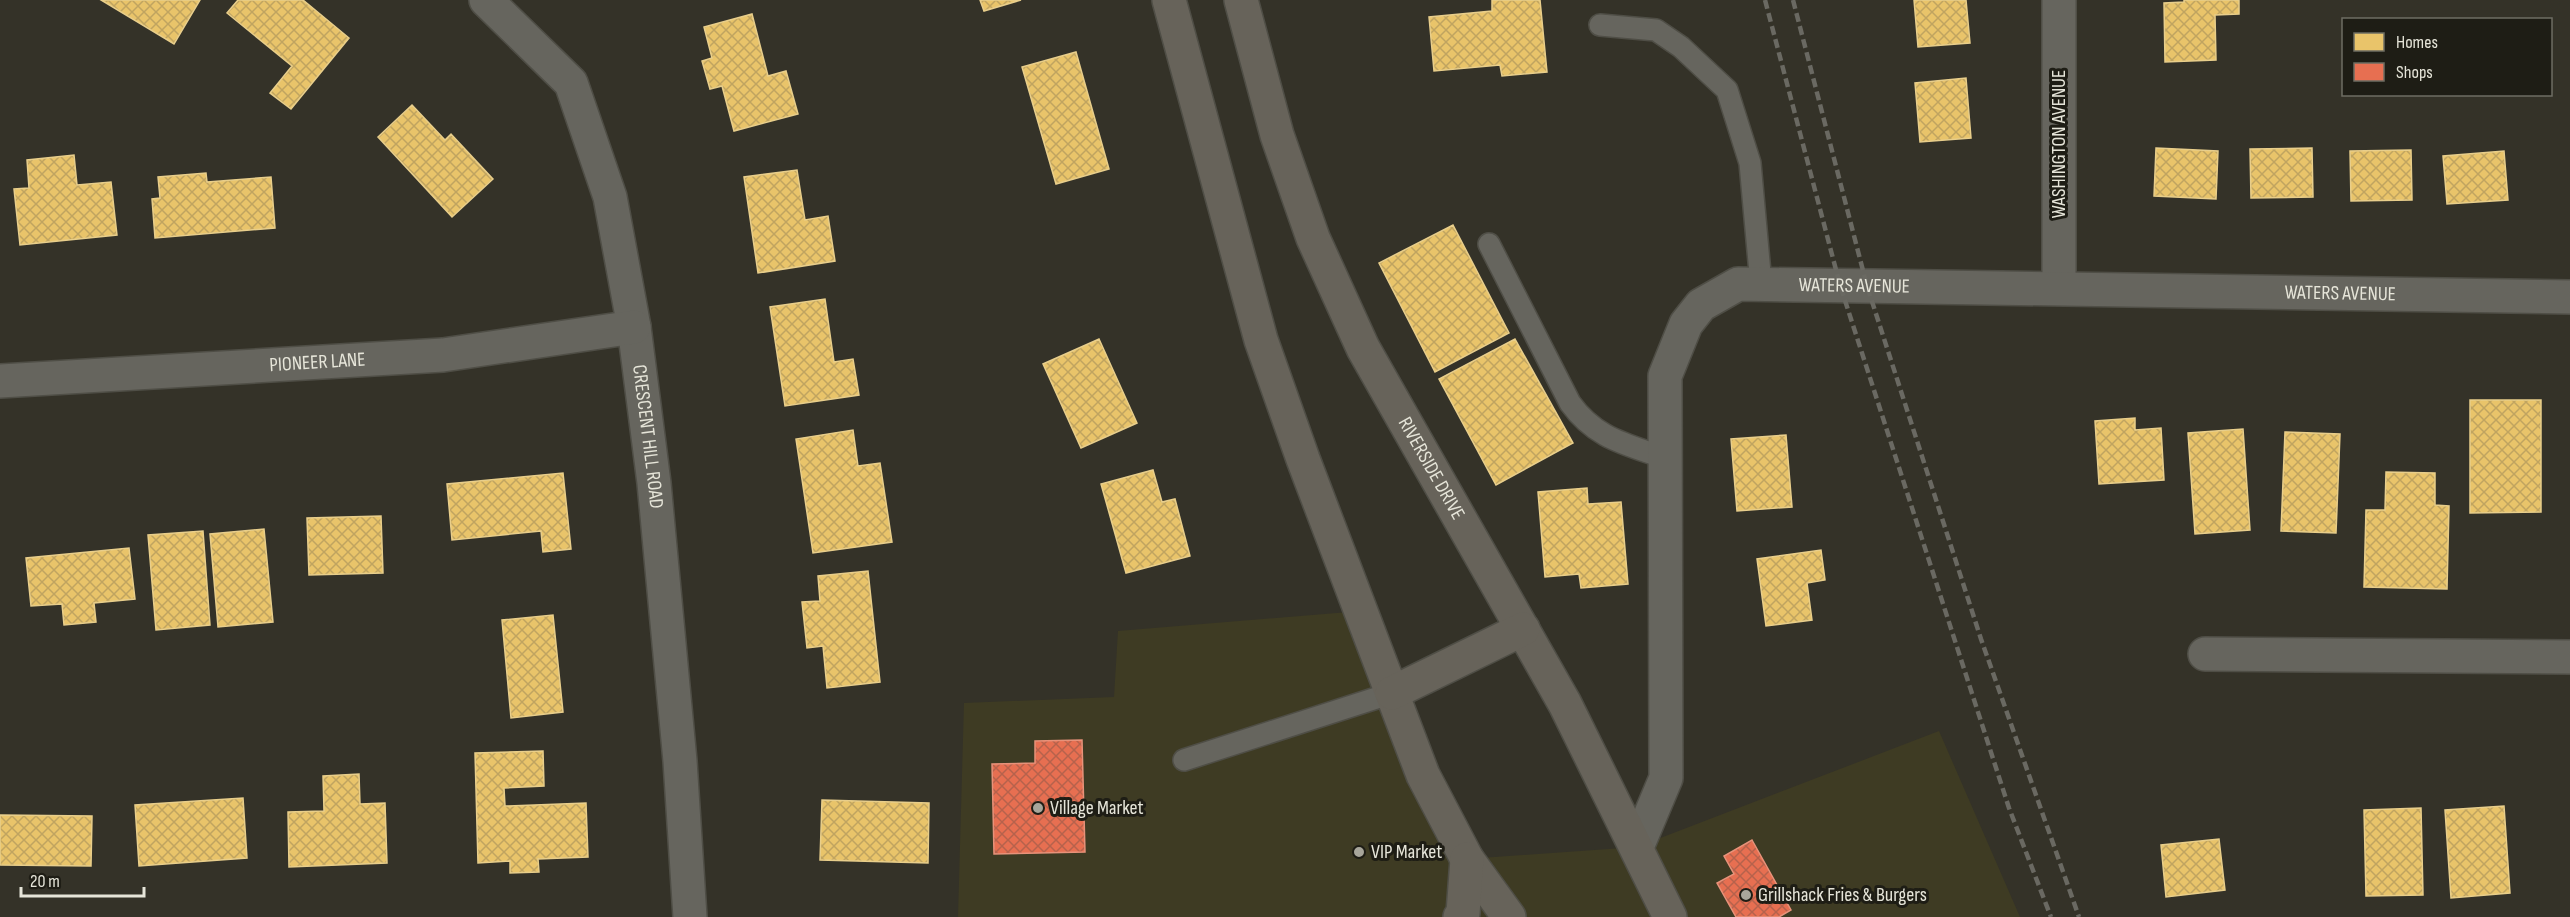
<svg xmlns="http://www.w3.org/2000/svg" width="2570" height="917" font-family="'Sofia Sans Condensed',sans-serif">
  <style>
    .built { fill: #3e3b23 }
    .homes { fill: url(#homes-cross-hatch); stroke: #e8ce8b; stroke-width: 1.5 }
    .shops { fill: url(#shops-cross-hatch); stroke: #e7927a; stroke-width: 1.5 }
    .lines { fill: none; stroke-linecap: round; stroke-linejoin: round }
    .lane-casing { stroke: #4f4e46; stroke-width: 24 }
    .street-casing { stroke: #4f4e46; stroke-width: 36 }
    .secondary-casing { stroke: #4f4e46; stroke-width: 36 }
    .lane { stroke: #66655e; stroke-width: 21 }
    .street { stroke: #66655e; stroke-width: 33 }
    .secondary { stroke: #67635a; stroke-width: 33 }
    .rail { stroke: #6a6962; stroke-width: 4.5; stroke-dasharray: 9 4.5; stroke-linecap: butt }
    .poi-dot { fill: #a8a69b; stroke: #1e1d15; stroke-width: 2 }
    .labels { text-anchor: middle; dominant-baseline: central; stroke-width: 6; stroke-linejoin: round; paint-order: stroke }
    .street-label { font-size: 20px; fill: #e6e5d9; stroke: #1e1d15 }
    .poi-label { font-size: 20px; fill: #e6e5d9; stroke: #1e1d15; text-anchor: start }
  </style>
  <defs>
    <pattern id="homes-cross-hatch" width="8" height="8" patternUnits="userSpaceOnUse" patternTransform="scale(1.5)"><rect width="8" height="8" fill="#e9c46a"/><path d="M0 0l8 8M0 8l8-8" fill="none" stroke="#c0a460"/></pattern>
    <pattern id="shops-cross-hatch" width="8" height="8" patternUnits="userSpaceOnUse" patternTransform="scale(1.5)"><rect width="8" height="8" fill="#e76f51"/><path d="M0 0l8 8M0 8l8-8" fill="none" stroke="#b6624c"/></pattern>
  </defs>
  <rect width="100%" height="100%" fill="#343228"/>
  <path class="built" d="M 1361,611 L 1467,859 L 1637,847 L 1939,731 L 2020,917 L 958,917 L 964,703 L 1114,697 L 1118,631 Z"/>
  <path class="homes" d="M 101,0 L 200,0 L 174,44 Z
    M 238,0 L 303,0 L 349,38 L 291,109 L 270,93 L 292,66 L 227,13 Z
    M 980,0 L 1021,0 L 984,11 Z
    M 1492,0 L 1540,0 L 1547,72 L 1502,76 L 1500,65 L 1434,71 L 1429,17 L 1492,11 Z
    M 1914,0 L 1966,0 L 1970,43 L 1918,47 Z
    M 2184,0 L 2239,0 L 2239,14 L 2215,15 L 2216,60 L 2165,62 L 2164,3 L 2184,2 Z
    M 752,14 L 768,76 L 786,71 L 798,114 L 734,131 L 722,86 L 710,89 L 702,61 L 712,58 L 704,27 Z
    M 1076,52 L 1109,169 L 1056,184 L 1022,67 Z
    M 1966,78 L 1971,138 L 1920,142 L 1915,83 Z
    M 412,105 L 445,140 L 451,134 L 493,179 L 452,217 L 378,137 Z
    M 2156,148 L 2218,151 L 2216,199 L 2154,196 Z
    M 2312,148 L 2313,197 L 2251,198 L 2250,149 Z
    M 2411,150 L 2412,200 L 2351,201 L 2350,151 Z
    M 2504,151 L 2508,200 L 2447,204 L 2443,156 Z
    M 74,155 L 77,185 L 111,182 L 117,235 L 20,245 L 14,189 L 29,188 L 27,160 Z
    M 797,170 L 805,220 L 828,216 L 835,261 L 758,273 L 744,177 Z
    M 206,173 L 207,182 L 271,177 L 275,228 L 155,238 L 152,199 L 160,198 L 158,177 Z
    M 1453,225 L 1509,333 L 1435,372 L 1379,263 Z
    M 825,299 L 834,362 L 853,359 L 859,395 L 785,406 L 770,307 Z
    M 1099,339 L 1137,423 L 1081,448 L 1043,364 Z
    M 1515,339 L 1573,443 L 1496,485 L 1439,379 Z
    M 2470,400 L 2541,400 L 2541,512 L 2470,513 Z
    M 2135,418 L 2135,430 L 2161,428 L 2164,480 L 2099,484 L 2095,421 Z
    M 2243,429 L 2250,530 L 2195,534 L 2188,433 Z
    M 853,430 L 858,466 L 880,463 L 892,542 L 813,553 L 796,439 Z
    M 2285,432 L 2340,434 L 2336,533 L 2281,531 Z
    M 1786,435 L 1792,507 L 1737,511 L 1731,439 Z
    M 1153,470 L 1162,502 L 1175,499 L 1190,556 L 1126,573 L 1101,484 Z
    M 2386,472 L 2435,473 L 2435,505 L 2449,506 L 2447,589 L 2364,587 L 2366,510 L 2385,510 Z
    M 563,473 L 571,549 L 543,552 L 541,531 L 452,540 L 447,484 Z
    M 1587,488 L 1588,504 L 1621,502 L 1628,584 L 1581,588 L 1579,574 L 1545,577 L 1538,492 Z
    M 381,516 L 383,573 L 309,575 L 307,518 Z
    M 264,529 L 273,622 L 218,627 L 210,534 Z
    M 203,531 L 210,625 L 156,630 L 148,535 Z
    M 129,548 L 135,599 L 94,603 L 96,622 L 64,625 L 62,604 L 31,606 L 26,558 Z
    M 1821,550 L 1825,580 L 1807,583 L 1812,620 L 1766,626 L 1757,559 Z
    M 868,571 L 880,682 L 827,688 L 823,646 L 807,648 L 802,602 L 820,601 L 818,576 Z
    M 553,615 L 563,712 L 511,718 L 502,620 Z
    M 543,751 L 544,786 L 504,788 L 505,806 L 586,803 L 588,857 L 538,859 L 539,872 L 510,873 L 510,861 L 478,863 L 475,753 Z
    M 359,774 L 360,804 L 385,803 L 387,863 L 289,867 L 288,812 L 324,811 L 323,776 Z
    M 243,798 L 247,858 L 139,866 L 135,805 Z
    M 822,800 L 929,803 L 928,863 L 820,860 Z
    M 2504,806 L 2510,893 L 2451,898 L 2445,810 Z
    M 2421,808 L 2423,895 L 2366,896 L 2364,810 Z
    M 0,815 L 92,816 L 91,866 L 0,865 Z
    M 2219,839 L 2225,890 L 2166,897 L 2161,845 Z"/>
  <path class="shops" d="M 1082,740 L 1085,852 L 994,854 L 992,764 L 1035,763 L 1035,741 Z
    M 1752,840 L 1791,910 L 1779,917 L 1736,917 L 1717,883 L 1734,874 L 1724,856 Z"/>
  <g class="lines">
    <g class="lane-casing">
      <path id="lane" d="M 1600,25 L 1656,30 L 1681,47 L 1727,90 L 1750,163 L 1761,284
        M 1489,244 L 1570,403 C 1596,439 1626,444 1665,458
        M 1184,760 L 1392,693"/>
    </g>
    <g class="street-casing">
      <g id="street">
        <path id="s1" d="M 486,0 L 571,83 L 610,197 L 634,327 L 654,483 L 680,761 L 690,917"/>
        <path d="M 2059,0 L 2059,288"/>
        <path id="s2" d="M 0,381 L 443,355 L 634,327"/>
        <path d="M 2205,654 L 2570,657"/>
        <path id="s3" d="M 1637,847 L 1666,778 L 1665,376 L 1686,324 L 1701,305 L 1738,284 L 2570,297"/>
      </g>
    </g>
    <g class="secondary-casing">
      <g id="secondary">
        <path d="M 1169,0 L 1261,340 L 1303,459 L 1423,775 L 1467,859 L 1509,917"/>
        <path id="s4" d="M 1241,0 L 1277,135 L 1313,238 L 1363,348 L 1565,704 L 1670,917"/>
        <path d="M 1392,693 L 1523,629"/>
        <path d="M 1460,917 L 1463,913 L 1467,859"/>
      </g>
    </g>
    <use href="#lane" class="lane"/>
    <use href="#street" class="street"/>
    <use href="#secondary" class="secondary"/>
    <path class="rail" d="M 1765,0 L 1840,285 L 2009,808 L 2051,917
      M 1793,0 L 1867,286 L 1981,639 L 2079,917"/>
  </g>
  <g class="poi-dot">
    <circle cx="1038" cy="808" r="6"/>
    <circle cx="1359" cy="852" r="6"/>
    <circle cx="1746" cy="895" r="6"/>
  </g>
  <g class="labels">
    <g class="street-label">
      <text transform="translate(2059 144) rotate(-90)">WASHINGTON AVENUE</text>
      <text stroke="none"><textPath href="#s3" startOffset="716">WATERS AVENUE</textPath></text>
      <text stroke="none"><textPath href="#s3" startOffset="1202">WATERS AVENUE</textPath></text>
      <text stroke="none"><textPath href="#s2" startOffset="318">PIONEER LANE</textPath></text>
      <text stroke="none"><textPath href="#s1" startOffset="482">CRESCENT HILL ROAD</textPath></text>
      <text stroke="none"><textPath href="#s4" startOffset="508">RIVERSIDE DRIVE</textPath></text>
    </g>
    <g class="poi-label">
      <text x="1050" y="808">Village Market</text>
      <text x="1371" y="852">VIP Market</text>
      <text x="1758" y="895">Grillshack Fries &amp; Burgers</text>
    </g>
  </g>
  <rect x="2342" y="18" width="210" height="78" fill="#1e1d15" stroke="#6e6d63" stroke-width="1.5"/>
  <rect x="2354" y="33" width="30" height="18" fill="#e9c46a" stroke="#6e6d63" stroke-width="1.5"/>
  <text x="2396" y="48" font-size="18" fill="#e6e5d9">Homes</text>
  <rect x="2354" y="63" width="30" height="18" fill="#e76f51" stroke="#6e6d63" stroke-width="1.5"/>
  <text x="2396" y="78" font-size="18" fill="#e6e5d9">Shops</text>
  <path d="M21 887v9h123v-9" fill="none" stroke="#e6e5d9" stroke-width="3"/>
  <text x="30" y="887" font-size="18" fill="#e6e5d9" stroke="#1e1d15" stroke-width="4.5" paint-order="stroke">20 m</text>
</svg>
